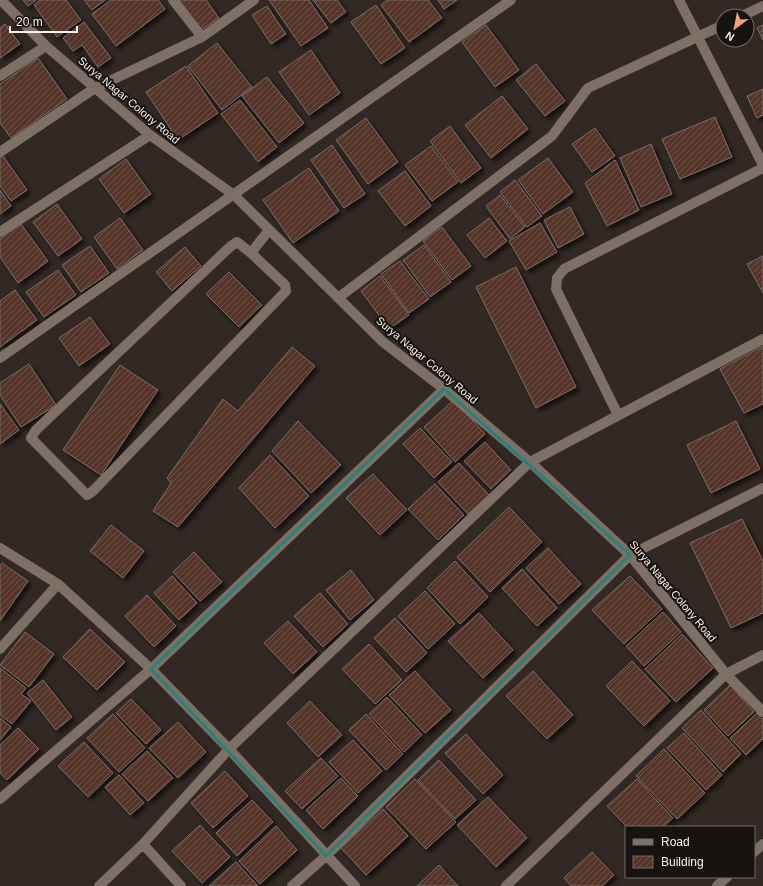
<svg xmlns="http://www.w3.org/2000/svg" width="763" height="886" font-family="Arial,sans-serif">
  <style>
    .building { fill: url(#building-hatch); stroke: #796d67; filter: url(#shadow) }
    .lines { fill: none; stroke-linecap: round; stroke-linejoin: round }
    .minor { stroke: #7e7067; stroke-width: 10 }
    .marked { fill: none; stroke: #26827b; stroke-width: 3; stroke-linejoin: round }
    .labels { text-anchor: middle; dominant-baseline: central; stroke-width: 4; stroke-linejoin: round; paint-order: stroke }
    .street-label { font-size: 11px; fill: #faf3f0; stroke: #171310 }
  </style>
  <defs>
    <pattern id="building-hatch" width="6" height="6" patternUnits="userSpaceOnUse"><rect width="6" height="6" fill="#553629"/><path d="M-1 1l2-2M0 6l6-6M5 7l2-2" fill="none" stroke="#6e5448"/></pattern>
    <filter id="shadow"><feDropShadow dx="3.5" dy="3.5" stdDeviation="2" flood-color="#0009"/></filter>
  </defs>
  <rect width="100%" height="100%" fill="#332924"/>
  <path class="building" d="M 23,0 L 36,0 L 28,6 Z
    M 40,0 L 66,0 L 81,20 L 57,37 L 34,5 Z
    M 84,0 L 105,0 L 92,10 Z
    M 111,0 L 158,0 L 165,9 L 116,46 L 92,14 Z
    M 179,0 L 206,0 L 219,18 L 201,30 Z
    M 269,0 L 309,0 L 328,28 L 301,46 Z
    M 313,0 L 337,0 L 346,12 L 331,23 Z
    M 387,0 L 428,0 L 442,18 L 409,42 L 381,5 Z
    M 438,0 L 457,0 L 444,9 Z
    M 376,5 L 405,48 L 381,64 L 351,22 Z
    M 267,6 L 286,34 L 271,44 L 252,15 Z
    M 84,22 L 111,58 L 98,67 L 82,45 L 73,51 L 63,38 Z
    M 5,24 L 20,44 L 0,58 L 0,28 Z
    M 486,25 L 519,70 L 495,87 L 462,42 Z
    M 763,25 L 763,40 L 757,28 Z
    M 217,43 L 252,87 L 222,110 L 188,66 Z
    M 311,50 L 340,93 L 309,115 L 279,72 Z
    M 38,58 L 67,99 L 11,138 L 0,123 L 0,84 Z
    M 536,64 L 565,101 L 545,116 L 516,80 Z
    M 186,66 L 218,113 L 178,140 L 146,92 Z
    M 267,77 L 304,123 L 279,143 L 242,96 Z
    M 763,89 L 763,115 L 757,118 L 747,96 Z
    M 502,96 L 528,129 L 491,158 L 465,125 Z
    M 240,100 L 277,147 L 258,162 L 221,114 Z
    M 715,117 L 732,157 L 680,179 L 662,139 Z
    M 366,118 L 398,162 L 368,184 L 336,140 Z
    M 450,126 L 481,168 L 461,183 L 430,141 Z
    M 595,128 L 615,156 L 592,172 L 572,144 Z
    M 651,144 L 672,194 L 641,207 L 620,158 Z
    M 332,145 L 365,194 L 344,208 L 311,160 Z
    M 431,146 L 458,182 L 432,201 L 405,165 Z
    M 3,156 L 27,190 L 11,201 L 0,186 L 0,158 Z
    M 548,158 L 573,192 L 543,214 L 518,180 Z
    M 126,159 L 151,194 L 124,213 L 99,179 Z
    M 615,160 L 639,210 L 607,226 L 585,183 Z
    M 309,168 L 339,211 L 293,243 L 263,200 Z
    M 405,171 L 431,206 L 405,226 L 378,191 Z
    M 515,180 L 542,216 L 527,227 L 500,192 Z
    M 0,190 L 11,206 L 0,214 Z
    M 500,195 L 525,227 L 510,239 L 486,206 Z
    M 57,204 L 82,239 L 58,256 L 33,222 Z
    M 570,207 L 584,234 L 558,248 L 544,220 Z
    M 120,218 L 143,250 L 117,269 L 94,237 Z
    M 489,218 L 507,241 L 485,258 L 467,235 Z
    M 540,223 L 557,252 L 526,270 L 509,241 Z
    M 21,224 L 48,261 L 18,283 L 0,257 L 0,239 Z
    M 442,227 L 471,266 L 452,280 L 423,241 Z
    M 424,245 L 451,282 L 430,297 L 403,260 Z
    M 90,246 L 109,273 L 81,292 L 62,265 Z
    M 185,247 L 201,266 L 172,291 L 156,272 Z
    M 763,256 L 763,293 L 747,264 Z
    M 400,261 L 429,299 L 409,313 L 381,274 Z
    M 516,267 L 576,387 L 536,408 L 476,287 Z
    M 58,270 L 76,295 L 44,317 L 26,292 Z
    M 229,272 L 262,305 L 239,327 L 206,294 Z
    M 380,276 L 409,315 L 389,329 L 361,291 Z
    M 15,290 L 37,320 L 0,347 L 0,301 Z
    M 90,317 L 110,344 L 79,366 L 59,338 Z
    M 763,346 L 763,404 L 744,413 L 720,369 Z
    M 292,347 L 315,366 L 178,527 L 153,511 L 171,483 L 167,478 L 223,399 L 238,411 Z
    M 29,364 L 56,405 L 21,427 L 0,395 L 0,383 Z
    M 120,365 L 158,390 L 101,475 L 63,450 Z
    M 454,400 L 485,434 L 455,462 L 424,427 Z
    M 0,404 L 19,430 L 0,444 Z
    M 298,421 L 341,465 L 311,493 L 272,451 Z
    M 736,421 L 760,469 L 711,493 L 687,445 Z
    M 420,428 L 452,462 L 434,478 L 403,444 Z
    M 485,442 L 511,470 L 491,489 L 464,461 Z
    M 270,455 L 309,496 L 275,528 L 239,488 Z
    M 459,463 L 489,495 L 468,514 L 438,482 Z
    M 373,474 L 407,510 L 380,535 L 346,498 Z
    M 435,484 L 464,515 L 438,540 L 408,509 Z
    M 509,507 L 542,542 L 490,592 L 457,557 Z
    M 742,519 L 763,561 L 763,613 L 731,628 L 690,543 Z
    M 111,525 L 144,551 L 123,578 L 90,551 Z
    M 548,548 L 581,584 L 559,604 L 526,568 Z
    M 194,552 L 222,582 L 200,601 L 173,572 Z
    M 455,561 L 488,597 L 460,624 L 427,588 Z
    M 2,563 L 28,581 L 0,621 L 0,566 Z
    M 522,569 L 557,608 L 537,626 L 502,588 Z
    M 351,570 L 374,600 L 350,620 L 326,590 Z
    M 172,576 L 197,603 L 179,620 L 154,593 Z
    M 630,576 L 662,609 L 624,644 L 592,610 Z
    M 425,591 L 455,624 L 428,649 L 398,616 Z
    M 320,593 L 348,624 L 323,647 L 294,616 Z
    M 147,595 L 176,626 L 154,647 L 125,616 Z
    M 663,612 L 681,632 L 644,666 L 626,646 Z
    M 479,613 L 513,650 L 483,678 L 448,641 Z
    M 395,618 L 427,653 L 406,672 L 374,638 Z
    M 288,621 L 317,652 L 293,674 L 264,643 Z
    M 90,629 L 125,662 L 97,690 L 63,657 Z
    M 25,632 L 54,654 L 29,687 L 0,665 Z
    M 682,634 L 713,668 L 676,702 L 645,669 Z
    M 369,644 L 402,680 L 375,704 L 342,669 Z
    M 632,661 L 670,701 L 644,726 L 606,686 Z
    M 0,668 L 26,688 L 21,694 L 31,701 L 12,724 L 0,715 Z
    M 415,671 L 451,710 L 425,733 L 389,695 Z
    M 533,671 L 573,715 L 547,739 L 506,696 Z
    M 43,680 L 72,717 L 56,730 L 27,693 Z
    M 730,685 L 754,712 L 728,736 L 704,710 Z
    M 387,697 L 422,735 L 404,752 L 369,714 Z
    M 131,699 L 161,730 L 146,744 L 116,713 Z
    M 310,701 L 342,735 L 318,757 L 287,723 Z
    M 701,710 L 741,754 L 723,772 L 682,728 Z
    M 757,713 L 763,719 L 763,739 L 746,755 L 730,738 Z
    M 113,714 L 145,748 L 119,772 L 87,738 Z
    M 366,714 L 403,754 L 386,770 L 349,730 Z
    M 0,718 L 11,727 L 0,740 Z
    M 178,722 L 206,752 L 178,778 L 149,748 Z
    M 18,728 L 39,749 L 7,780 L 0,773 L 0,745 Z
    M 684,733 L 722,775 L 706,790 L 667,748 Z
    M 466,734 L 503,775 L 483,794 L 445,753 Z
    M 353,740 L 382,771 L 358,793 L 329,762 Z
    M 84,742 L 113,773 L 88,797 L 58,766 Z
    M 664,749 L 705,793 L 677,819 L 636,776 Z
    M 147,751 L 173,778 L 148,801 L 122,774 Z
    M 321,758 L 338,776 L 302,809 L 285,791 Z
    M 439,760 L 476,800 L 455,819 L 418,780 Z
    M 225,771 L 248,796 L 213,828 L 191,803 Z
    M 119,775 L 144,803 L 130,815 L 105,787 Z
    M 341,778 L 358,796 L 323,829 L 306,810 Z
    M 415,779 L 456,822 L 426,849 L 386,807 Z
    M 637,779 L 673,818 L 663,827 L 627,827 L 607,806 Z
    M 488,797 L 527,838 L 496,867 L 457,825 Z
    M 252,800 L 273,822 L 237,856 L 216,833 Z
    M 383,809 L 408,836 L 366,875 L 341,848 Z
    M 200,825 L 230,857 L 202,883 L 172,851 Z
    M 276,826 L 297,850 L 260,884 L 239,861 Z
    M 592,852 L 614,875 L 602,886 L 571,886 L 564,878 Z
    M 236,862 L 258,886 L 209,886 Z
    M 439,865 L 458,886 L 417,886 Z"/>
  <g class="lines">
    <path class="minor" d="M 1,0 L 46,46 L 150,135 L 234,195 L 383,342 L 444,389 L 530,462 L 630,555 L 726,674 L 763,712
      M 173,0 L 202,37
      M 679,0 L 763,165
      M 742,16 L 763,6
      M 0,76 L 46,46
      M 0,152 L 95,88 L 202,37 L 254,0
      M 0,232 L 150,135
      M 251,253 L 237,242 L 231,246 L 36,430 L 31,438 L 87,495 L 93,491 L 286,291 L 285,285 L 251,253 L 269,230
      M 338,298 L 552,136 L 588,88 L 723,25
      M 0,358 L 511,0
      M 618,415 L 556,289 L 557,278 L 564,269 L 763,168
      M 0,548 L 58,584 L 151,669 L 229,749 L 355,886
      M 0,649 L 58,584
      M 0,799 L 151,669 L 444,389
      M 143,844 L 229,749 L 530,462 L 763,339
      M 754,852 L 763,844
      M 99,886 L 143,844 L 181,886
      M 292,886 L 326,856 L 630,555 L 763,488
      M 506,886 L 726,674 L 763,655
      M 717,886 L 727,877"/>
  </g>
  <path class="marked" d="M 444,389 L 630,555 L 326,856 L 151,669 Z"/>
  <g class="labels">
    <g class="street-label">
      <text transform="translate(129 100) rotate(40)">Surya Nagar Colony Road</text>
      <text transform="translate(427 360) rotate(40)">Surya Nagar Colony Road</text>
      <text transform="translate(673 591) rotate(50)">Surya Nagar Colony Road</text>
    </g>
  </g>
  <rect x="625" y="826" width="130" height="52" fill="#171310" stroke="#726d6a"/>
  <rect x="633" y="839" width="20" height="6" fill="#7e7067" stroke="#726d6a"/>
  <text x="661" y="846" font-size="12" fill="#faf3f0">Road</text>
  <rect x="633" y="856" width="20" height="12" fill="url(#building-hatch)" stroke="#726d6a"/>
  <text x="661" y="866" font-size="12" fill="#faf3f0">Building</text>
  <g transform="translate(735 28) rotate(212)"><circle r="19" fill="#171310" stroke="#726d6a"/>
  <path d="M0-3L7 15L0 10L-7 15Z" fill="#f3a082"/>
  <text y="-6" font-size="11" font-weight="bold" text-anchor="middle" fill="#faf3f0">N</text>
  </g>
  <path d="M10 26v6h67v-6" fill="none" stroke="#faf3f0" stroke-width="2"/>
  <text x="16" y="26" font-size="12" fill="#faf3f0" stroke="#171310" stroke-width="3" paint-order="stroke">20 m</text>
</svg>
